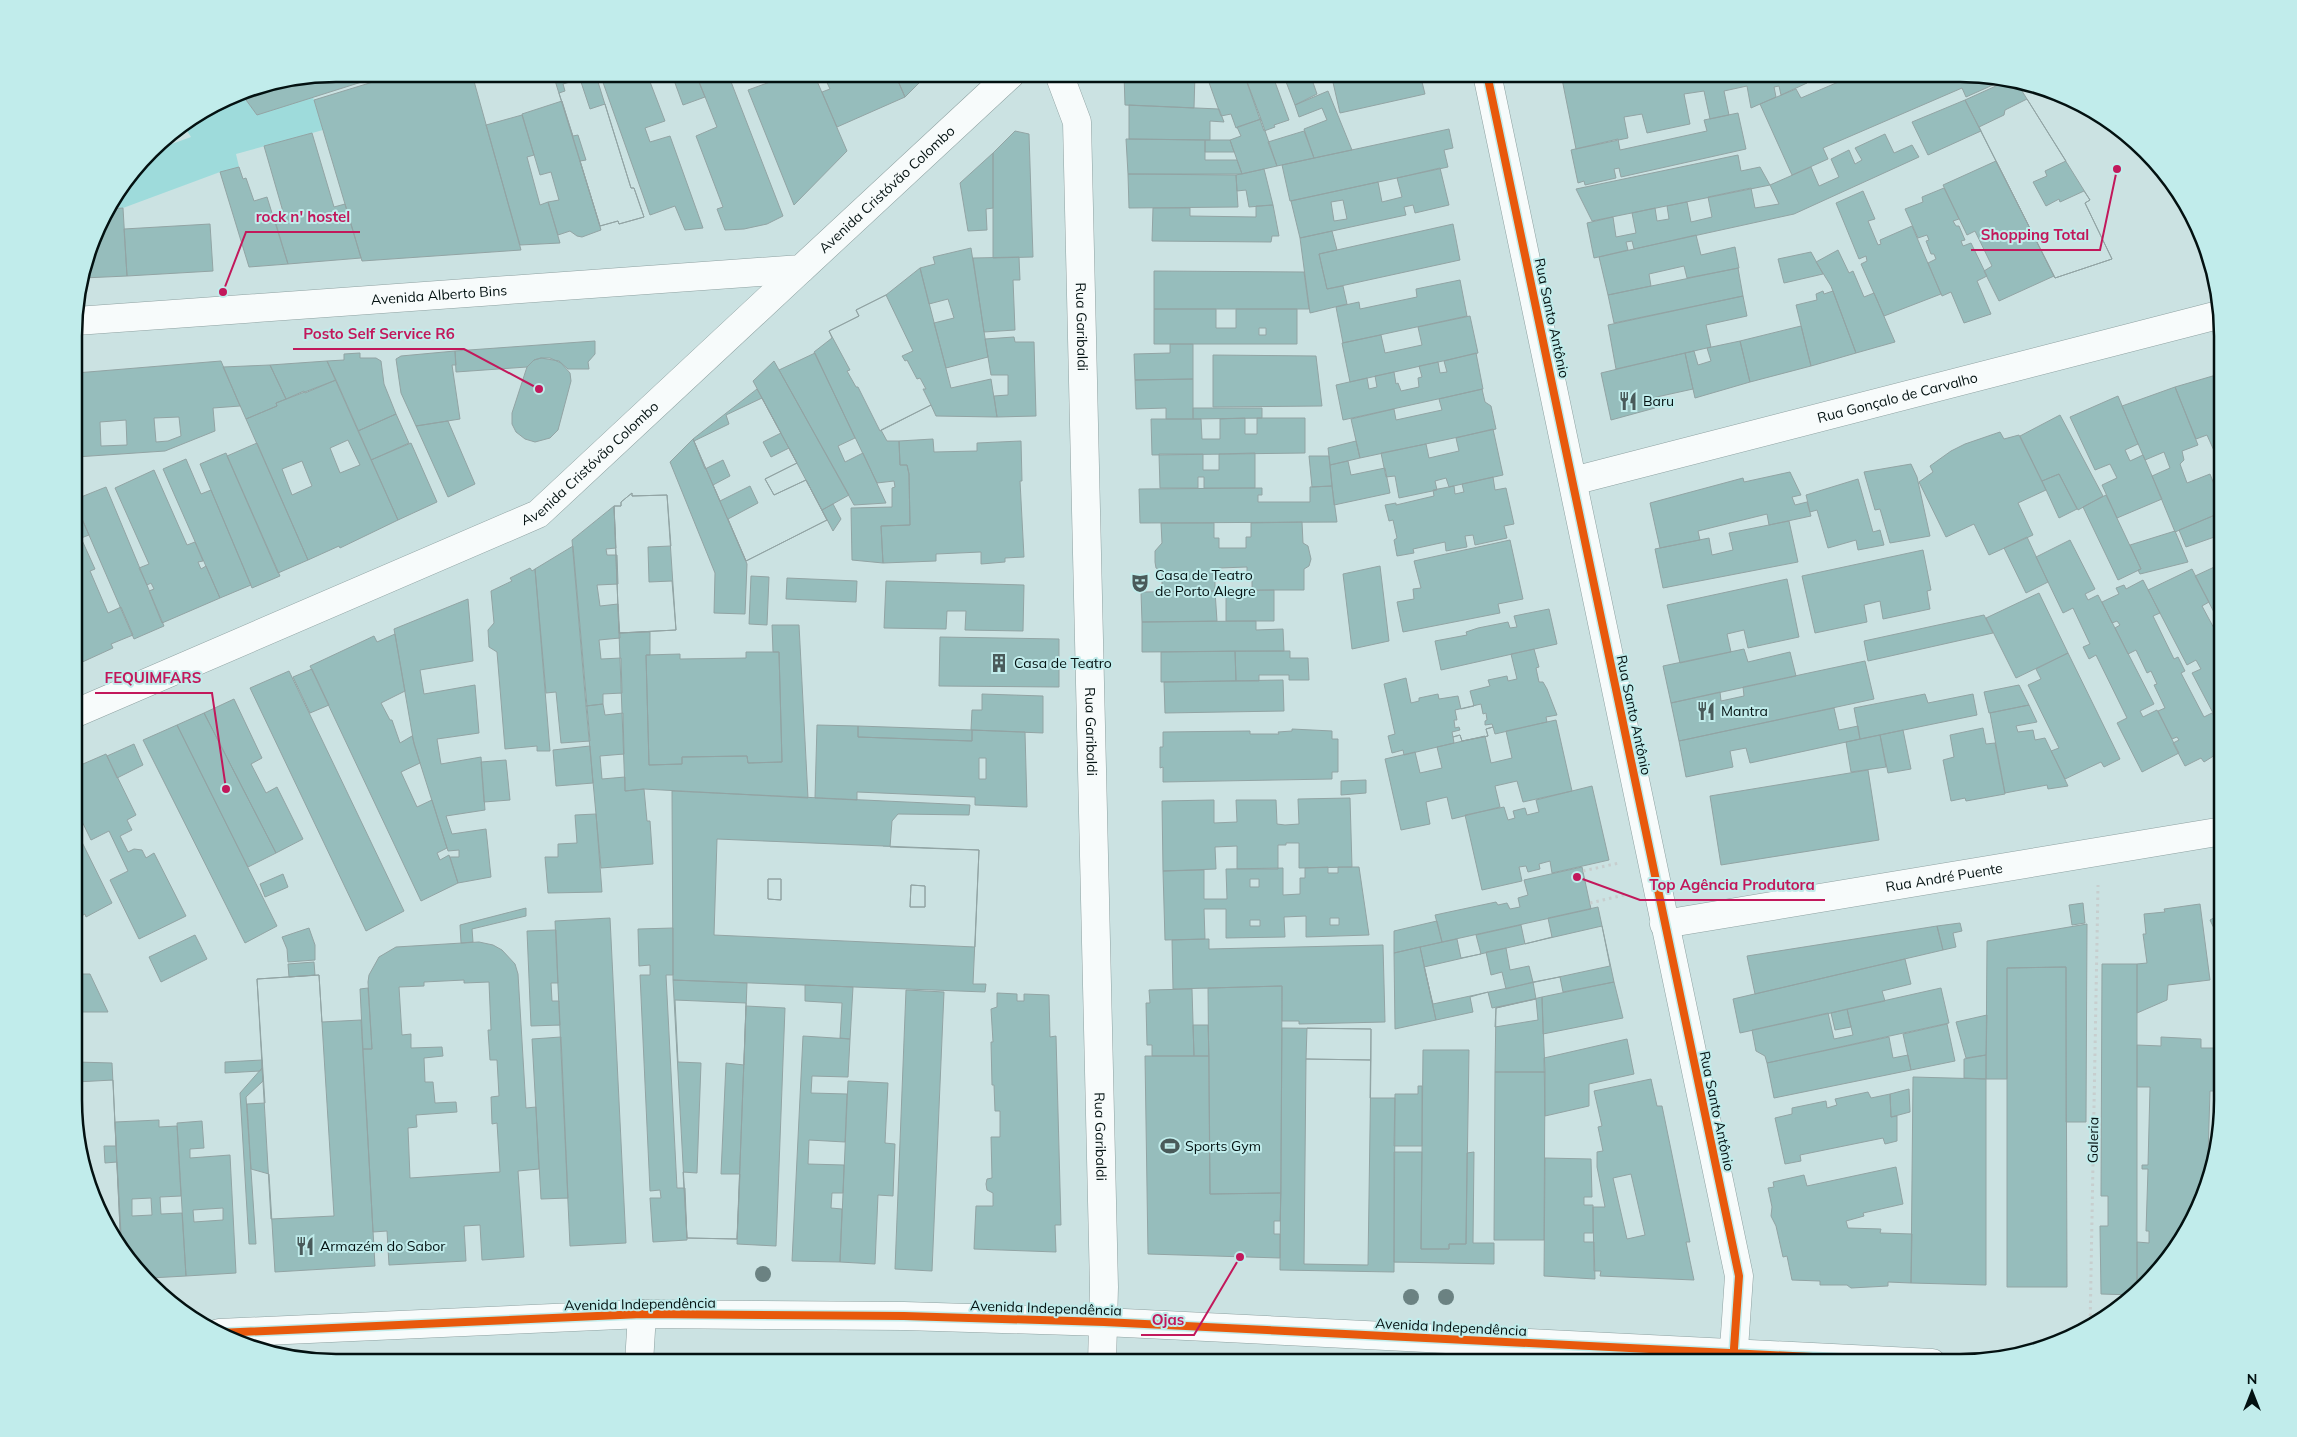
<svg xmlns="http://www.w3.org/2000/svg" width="2297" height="1437" font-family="Mulish,sans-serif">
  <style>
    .green { fill: #9edbdb }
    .building { fill: #96bdbc; stroke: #92a4a4; fill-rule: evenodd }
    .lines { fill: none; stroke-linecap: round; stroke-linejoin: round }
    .minor-casing { stroke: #8ea1a1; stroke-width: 29 }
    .major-casing { stroke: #8ea1a1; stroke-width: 29 }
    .path { stroke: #c7cece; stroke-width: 3; stroke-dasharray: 2.5 4; stroke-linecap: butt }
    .minor { stroke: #f7fbfb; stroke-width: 28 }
    .major { stroke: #f7fbfb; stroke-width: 28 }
    .cycleway-casing { stroke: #c1eceb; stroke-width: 11 }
    .cycleway { stroke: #e8590c; stroke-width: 8 }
    .tree { fill: #6b8282 }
    .labels { text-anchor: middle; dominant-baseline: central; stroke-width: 4; stroke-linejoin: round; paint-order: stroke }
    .street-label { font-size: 14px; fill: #031111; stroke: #c1eceb }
    .poi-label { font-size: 14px; fill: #031111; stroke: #c1eceb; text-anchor: start }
    .rim { fill: none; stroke: #031111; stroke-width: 2.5 }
    .leader { fill: none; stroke: #c2185b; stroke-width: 2 }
    .callout-dot { fill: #c2185b; stroke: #c1eceb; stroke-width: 2 }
    .callout-label { font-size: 15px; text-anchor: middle; font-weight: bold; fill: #c2185b; stroke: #c1eceb; stroke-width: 4; stroke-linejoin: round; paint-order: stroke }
  </style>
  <rect width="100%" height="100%" fill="#cbe2e2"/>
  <path class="green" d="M 241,93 L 257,115 L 313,97 L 323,130 L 236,154 L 239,167 L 220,172 L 123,208 L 110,209 L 155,150 L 191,137 L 184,126 L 236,94 Z"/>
  <path class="building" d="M 337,74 L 387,74 L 257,115 L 241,93 Z
    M 399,74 L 472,74 L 521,250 L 362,261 L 314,100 Z
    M 472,74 L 487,74 L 473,80 Z
    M 553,74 L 600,74 L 603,81 L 598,82 L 631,188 L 634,188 L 644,217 L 619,224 L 618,221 L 600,226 Z
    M 600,74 L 623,74 L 625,80 L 647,74 L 665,121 L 645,128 L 650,142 L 670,136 L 703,228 L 685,230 L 675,206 L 650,215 Z
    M 623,74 L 642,74 L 625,80 Z
    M 696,74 L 728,74 L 783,216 L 767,224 L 744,229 L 725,230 L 717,209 L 723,207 L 696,136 L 717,127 Z
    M 792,74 L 814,74 L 847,151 L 794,205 L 748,90 Z
    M 823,74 L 895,74 L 905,97 L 837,127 L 822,92 L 830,89 Z
    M 895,74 L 928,74 L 905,97 Z
    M 1124,74 L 1195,74 L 1194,108 L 1125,105 Z
    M 1206,74 L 1244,74 L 1261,119 L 1236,128 L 1231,114 L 1221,116 Z
    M 1244,74 L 1283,74 L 1285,79 L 1275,82 L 1289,120 L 1274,125 L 1275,127 L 1264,131 Z
    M 1283,74 L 1310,74 L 1317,94 L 1295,105 Z
    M 1327,74 L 1352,74 L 1328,79 Z
    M 1352,74 L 1420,74 L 1425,94 L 1340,113 L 1332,78 Z
    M 1561,74 L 1616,74 L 1616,77 L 1632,74 L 1805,74 L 1807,83 L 1781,95 L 1779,86 L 1774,87 L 1776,97 L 1751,108 L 1747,86 L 1724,91 L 1729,115 L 1710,119 L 1704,91 L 1684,94 L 1690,124 L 1647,133 L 1642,114 L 1624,117 L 1628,138 L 1576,149 Z
    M 1857,74 L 1897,74 L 1899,79 L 1910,74 L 1960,74 L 1993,79 L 1995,84 L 1966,97 L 1962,88 L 1823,148 L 1828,159 L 1792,175 L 1760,104 L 1796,89 L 1801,98 Z
    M 696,75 L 705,97 L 683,105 L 675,83 Z
    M 580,79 L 590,109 L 605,104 L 631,188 L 634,188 L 644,217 L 619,224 L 618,221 L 600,226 L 580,161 L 586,160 L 578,135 L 573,136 L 559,93 L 565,91 L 563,84 Z
    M 1993,79 L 2007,81 L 1997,86 Z
    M 2007,81 L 2017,83 L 2090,200 L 2085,203 L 2112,259 L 2055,278 L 1965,100 Z
    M 1328,91 L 1352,150 L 1314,158 L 1304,129 L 1327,120 L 1322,108 L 1299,117 L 1295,105 Z
    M 2027,99 L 2066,161 L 2045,171 L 2047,176 L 2033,182 L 2046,206 L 2059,199 L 2060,202 L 2084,191 L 2090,200 L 2085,203 L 2112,259 L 2055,278 L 1979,127 L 2004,115 L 2005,110 Z
    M 1965,100 L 1981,131 L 1928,155 L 1912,122 Z
    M 562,101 L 601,230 L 582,237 L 577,236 L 570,231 L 558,235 L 548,202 L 559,200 L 551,172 L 540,175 L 522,114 Z
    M 1129,105 L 1219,109 L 1224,122 L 1210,121 L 1210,140 L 1129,139 Z
    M 1738,113 L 1746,149 L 1621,177 L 1619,168 L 1614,169 L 1616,178 L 1585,185 L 1584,181 L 1578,183 L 1571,150 L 1618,139 L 1620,150 L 1707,131 L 1704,120 Z
    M 522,115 L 534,155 L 527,157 L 540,205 L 548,202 L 560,243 L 520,245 L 486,125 Z
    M 1261,119 L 1277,166 L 1242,174 L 1230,140 L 1241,136 L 1237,127 Z
    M 184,127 L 174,141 L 155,150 L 163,139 Z
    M 1449,129 L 1453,148 L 1444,150 L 1448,167 L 1290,201 L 1282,165 Z
    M 1015,131 L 1029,134 L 1033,257 L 993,258 L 993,153 Z
    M 1304,131 L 1314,158 L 1277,166 L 1268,142 Z
    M 312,133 L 334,207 L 345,204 L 361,258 L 288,264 L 276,224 L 286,222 L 264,146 Z
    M 1885,134 L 1894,153 L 1912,145 L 1919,157 L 1794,214 L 1634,249 L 1632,241 L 1626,242 L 1628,250 L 1594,258 L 1587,223 L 1613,217 L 1616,237 L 1636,233 L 1632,213 L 1655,208 L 1657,221 L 1669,219 L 1667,206 L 1687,202 L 1691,222 L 1712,217 L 1708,197 L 1751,188 L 1755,208 L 1779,204 L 1770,185 L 1811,167 L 1819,186 L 1839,177 L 1831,159 L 1849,150 L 1855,164 L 1862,160 L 1855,148 Z
    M 1126,139 L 1205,140 L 1205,160 L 1237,160 L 1242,174 L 1128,174 Z
    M 1205,140 L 1230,140 L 1234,152 L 1205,152 Z
    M 993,153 L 993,208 L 986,209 L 987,230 L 968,231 L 960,183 Z
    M 1738,155 L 1741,171 L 1760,167 L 1770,185 L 1592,221 L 1576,189 Z
    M 1996,161 L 2054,276 L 1999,301 L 1984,271 L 1992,266 L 1975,231 L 1967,235 L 1943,185 Z
    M 239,167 L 243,179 L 246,178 L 254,201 L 267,197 L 288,264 L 249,267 L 220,172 Z
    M 1440,168 L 1449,205 L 1415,213 L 1413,205 L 1404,207 L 1406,215 L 1300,238 L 1291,201 L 1378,182 L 1382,202 L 1402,197 L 1397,178 ZM 1343,200 L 1347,219 L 1334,221 L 1331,202 Z
    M 1264,169 L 1273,205 L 1249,207 L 1246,190 L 1237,191 L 1236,175 Z
    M 1128,174 L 1236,175 L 1238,207 L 1129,208 Z
    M 1944,188 L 1959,219 L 1953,221 L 1956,226 L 1959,226 L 1965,240 L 1961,241 L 1963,246 L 1971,243 L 1987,276 L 1977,281 L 1991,314 L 1964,323 L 1951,292 L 1942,296 L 1928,263 L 1936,259 L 1934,254 L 1931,254 L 1926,241 L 1929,240 L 1927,235 L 1918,238 L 1905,209 L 1923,202 L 1922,197 Z
    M 1863,191 L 1875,219 L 1868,221 L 1878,245 L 1881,244 L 1880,240 L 1912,226 L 1941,294 L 1884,316 L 1861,264 L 1867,261 L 1866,256 L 1859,259 L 1836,203 Z
    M 1273,205 L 1279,236 L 1272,236 L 1271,242 L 1152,241 L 1153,208 L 1190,208 L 1190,216 L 1256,217 L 1256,206 Z
    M 123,208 L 127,276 L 83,278 L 101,220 L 110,209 Z
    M 210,224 L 213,271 L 127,276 L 124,229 Z
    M 1453,224 L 1460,260 L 1327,289 L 1319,254 Z
    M 1332,231 L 1337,250 L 1319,254 L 1327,289 L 1343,286 L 1347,304 L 1310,313 L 1300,238 Z
    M 1696,235 L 1701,255 L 1735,247 L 1739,268 L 1687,278 L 1684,266 L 1649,274 L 1651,286 L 1608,295 L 1599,257 Z
    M 971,248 L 988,357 L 946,368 L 934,323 L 954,318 L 948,299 L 929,304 L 920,268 L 935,264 L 933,257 Z
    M 1838,250 L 1849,273 L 1853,271 L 1864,297 L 1874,293 L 1895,342 L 1856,353 L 1831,286 L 1816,262 Z
    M 1811,252 L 1823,274 L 1784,283 L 1778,259 Z
    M 1019,257 L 1020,280 L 1013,280 L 1015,330 L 984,332 L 973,258 Z
    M 920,268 L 951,388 L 991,379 L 997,417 L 936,416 L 931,405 L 881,430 L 887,441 L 899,441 L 900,465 L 907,465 L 909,474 L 910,525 L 881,526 L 883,563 L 852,560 L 851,508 L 892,507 L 892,488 L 895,487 L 894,481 L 877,483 L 814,352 L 832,338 L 829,331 L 859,316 L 856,310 L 886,295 Z
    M 1738,268 L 1743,296 L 1614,323 L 1608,295 Z
    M 1154,271 L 1304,272 L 1309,309 L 1154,309 Z
    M 1460,280 L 1467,316 L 1343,343 L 1336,307 L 1359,302 L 1360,309 L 1417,297 L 1416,289 Z
    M 1823,291 L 1824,294 L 1833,291 L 1856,353 L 1811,366 L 1796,305 L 1817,300 L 1816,294 Z
    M 886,295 L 913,351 L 902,356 L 905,361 L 907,360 L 917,379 L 920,378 L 926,389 L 923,389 L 931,405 L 880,431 L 858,387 L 856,387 L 847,371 L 850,370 L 829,331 L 859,316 L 856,310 Z
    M 1743,296 L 1747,316 L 1706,325 L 1711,347 L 1616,369 L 1608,325 Z
    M 1154,309 L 1216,309 L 1216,328 L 1236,328 L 1236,309 L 1297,309 L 1297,344 L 1154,344 ZM 1259,328 L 1266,328 L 1266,335 L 1259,335 Z
    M 1470,316 L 1478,353 L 1350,382 L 1342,343 L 1381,335 L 1385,353 L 1422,345 L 1418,327 Z
    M 1801,326 L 1811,366 L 1750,382 L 1740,341 Z
    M 1014,337 L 1015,342 L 1034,342 L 1036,416 L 997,417 L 994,396 L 1008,395 L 1008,375 L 991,375 L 985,339 Z
    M 595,341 L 595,354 L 588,362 L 589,369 L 568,369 L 559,361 L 541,358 L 534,360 L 527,367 L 456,372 L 455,351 Z
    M 1740,341 L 1750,382 L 1695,398 L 1685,353 L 1694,351 L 1698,365 L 1711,361 L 1707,348 Z
    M 1170,344 L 1193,344 L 1193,379 L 1135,380 L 1134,354 L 1170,353 Z
    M 455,351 L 456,365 L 452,365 L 460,419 L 416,426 L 401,393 L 396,359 L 401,356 Z
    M 360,353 L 360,358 L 376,358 L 381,361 L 384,384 L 396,414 L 358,431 L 327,361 L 344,360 L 344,354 Z
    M 815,353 L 855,438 L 838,446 L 845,462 L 863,453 L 886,503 L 854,505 L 779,370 Z
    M 1476,353 L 1483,389 L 1343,420 L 1336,385 L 1367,378 L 1369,389 L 1377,387 L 1375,376 L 1394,372 L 1396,384 L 1398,383 L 1401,391 L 1419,387 L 1418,378 L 1422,377 L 1419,366 L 1438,362 L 1440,373 L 1447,372 L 1444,361 Z
    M 1685,353 L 1693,389 L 1652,398 L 1655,408 L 1611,420 L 1601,373 Z
    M 1213,355 L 1316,356 L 1322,406 L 1213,407 Z
    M 541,358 L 550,358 L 561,363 L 570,373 L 571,381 L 558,430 L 550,438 L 535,442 L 525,439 L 516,432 L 512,424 L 512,413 L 527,367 L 534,360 Z
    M 221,361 L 240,406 L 213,408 L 215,431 L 165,451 L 76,457 L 76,373 ZM 179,417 L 181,436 L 168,441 L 156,442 L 154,418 ZM 126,420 L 127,445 L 101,446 L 100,422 Z
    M 327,361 L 336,380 L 305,393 L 304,391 L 286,399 L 270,365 Z
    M 774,361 L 849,495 L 822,510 L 753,381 Z
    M 270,365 L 286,399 L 276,403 L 277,406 L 246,419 L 223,367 Z
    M 2223,373 L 2223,463 L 2220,464 L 2207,435 L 2196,439 L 2175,387 Z
    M 1193,379 L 1193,419 L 1166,419 L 1166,408 L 1136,409 L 1135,380 Z
    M 336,380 L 398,520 L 340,548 L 339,546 L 308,560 L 246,419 L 277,406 L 276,403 ZM 348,440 L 360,465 L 340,473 L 330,448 ZM 302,461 L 312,486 L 292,495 L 282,469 Z
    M 2175,387 L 2198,445 L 2182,451 L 2184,460 L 2180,464 L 2187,483 L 2210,474 L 2223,507 L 2223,509 L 2214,512 L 2215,515 L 2175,532 L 2152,476 L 2170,468 L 2164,452 L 2145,460 L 2122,406 Z
    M 757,389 L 797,463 L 765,479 L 774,495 L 806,480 L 827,520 L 746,561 L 693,439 Z
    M 1482,389 L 1485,402 L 1491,406 L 1496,429 L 1360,458 L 1351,419 L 1394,409 L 1396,420 L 1442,410 L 1439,399 Z
    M 2118,396 L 2138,444 L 2125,450 L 2130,461 L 2143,455 L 2162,499 L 2117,518 L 2102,485 L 2117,478 L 2110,464 L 2095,470 L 2070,417 Z
    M 762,398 L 781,433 L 763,442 L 771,457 L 789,448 L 797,463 L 765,479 L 774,495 L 806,480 L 827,520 L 746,561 L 728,519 L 758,503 L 750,486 L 720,501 L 713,485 L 730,476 L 723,460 L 705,469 L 694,441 L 729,424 L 726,415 Z
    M 1193,408 L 1262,408 L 1262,418 L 1193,419 Z
    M 396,414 L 409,443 L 371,460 L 358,431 Z
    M 2060,415 L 2103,496 L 2078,510 L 2059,474 L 2042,481 L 2020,436 Z
    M 1245,418 L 1245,434 L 1257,434 L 1257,418 L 1305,418 L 1305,453 L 1152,455 L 1151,419 L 1201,419 L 1202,439 L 1220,439 L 1220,419 Z
    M 448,421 L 475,484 L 448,497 L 416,426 Z
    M 1493,429 L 1503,475 L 1449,487 L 1446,478 L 1435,481 L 1437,490 L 1399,498 L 1395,476 L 1386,477 L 1381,453 L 1426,444 L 1429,458 L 1459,451 L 1456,438 Z
    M 2000,432 L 2004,439 L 2019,435 L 2046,490 L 2018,503 L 2033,535 L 1989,555 L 1974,524 L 1946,537 L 1919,482 L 1933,472 L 1930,466 L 1951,451 L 1965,444 Z
    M 693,439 L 747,564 L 745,614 L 714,613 L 715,573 L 670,462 Z
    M 933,439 L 934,452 L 977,451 L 977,443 L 1021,441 L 1022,481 L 1020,481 L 1024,557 L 1005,558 L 1005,562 L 981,564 L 981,552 L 936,554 L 936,561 L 883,563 L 881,526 L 910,525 L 909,474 L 907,465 L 900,465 L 899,441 Z
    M 1356,441 L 1360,458 L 1330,465 L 1328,448 Z
    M 257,443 L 308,560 L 278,573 L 227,456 Z
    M 411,443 L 437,502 L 398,520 L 371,460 Z
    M 226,453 L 280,576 L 252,588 L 200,464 Z
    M 1255,453 L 1255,488 L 1204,488 L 1204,477 L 1198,477 L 1198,488 L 1160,488 L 1159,454 L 1203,454 L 1203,470 L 1219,470 L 1219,454 Z
    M 1309,456 L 1329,456 L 1332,486 L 1312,487 Z
    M 186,459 L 201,494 L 211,490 L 251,585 L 220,598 L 163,469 Z
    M 1348,461 L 1351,475 L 1385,468 L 1390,493 L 1334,505 L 1330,465 Z
    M 1911,464 L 1917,477 L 1930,536 L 1890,543 L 1880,509 L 1875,510 L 1864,472 Z
    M 154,470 L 187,545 L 195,542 L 203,561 L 198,562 L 201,569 L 206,566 L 220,598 L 162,623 L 149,591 L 154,589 L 151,583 L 147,585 L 139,568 L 149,564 L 115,488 Z
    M 1790,472 L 1801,495 L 1792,497 L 1795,505 L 1807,502 L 1811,516 L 1769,525 L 1767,514 L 1698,531 L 1700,540 L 1660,548 L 1650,503 L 1743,478 L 1744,482 Z
    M 2059,474 L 2077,509 L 2059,518 L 2042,481 Z
    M 1493,477 L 1495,490 L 1506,488 L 1514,524 L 1504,526 L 1507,538 L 1475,545 L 1473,535 L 1465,536 L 1467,547 L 1446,551 L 1445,542 L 1413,549 L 1414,553 L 1397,556 L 1394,540 L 1397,538 L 1393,520 L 1389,521 L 1385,505 L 1396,503 L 1396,505 L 1434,496 L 1433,490 L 1454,486 L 1455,494 L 1464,492 L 1462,484 Z
    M 1858,479 L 1873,532 L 1880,530 L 1884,545 L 1858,550 L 1856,540 L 1828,548 L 1817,510 L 1810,512 L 1806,495 Z
    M 1332,486 L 1337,522 L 1140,523 L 1139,489 L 1262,488 L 1262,495 L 1258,495 L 1258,502 L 1310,502 L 1310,487 Z
    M 106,487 L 164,626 L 134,639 L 76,505 L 76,499 Z
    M 632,493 L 632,496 L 667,495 L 676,630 L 619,633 L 614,506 L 621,506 L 621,502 Z
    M 632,493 L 632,496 L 667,495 L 671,546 L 648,547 L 649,582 L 672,581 L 676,630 L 619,633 L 614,506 L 621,506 L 621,502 Z
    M 2106,495 L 2141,569 L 2118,580 L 2083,507 Z
    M 833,504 L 841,519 L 833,531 L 822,510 Z
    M 76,505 L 89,535 L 81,538 L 95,569 L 90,571 L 108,613 L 121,607 L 133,635 L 111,644 L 113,648 L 78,664 L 76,659 Z
    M 614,506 L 616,548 L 606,549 L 607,555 L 617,555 L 618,584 L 597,585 L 600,606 L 618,604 L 620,638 L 599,640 L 601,659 L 621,658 L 622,693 L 603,694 L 603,704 L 586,706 L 572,540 Z
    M 2223,509 L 2223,534 L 2186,547 L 2179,530 L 2215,515 L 2214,512 Z
    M 1789,521 L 1798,562 L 1663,588 L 1655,549 L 1709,538 L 1712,555 L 1733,550 L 1729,533 Z
    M 1302,522 L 1303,543 L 1308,546 L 1311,559 L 1309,566 L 1304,569 L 1304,590 L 1252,590 L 1252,575 L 1247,575 L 1247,567 L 1219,568 L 1219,575 L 1215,575 L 1215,591 L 1162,592 L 1162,571 L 1156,568 L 1155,562 L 1155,551 L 1162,543 L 1161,523 L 1214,523 L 1214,538 L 1219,538 L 1219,548 L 1246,548 L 1246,537 L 1251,537 L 1251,523 Z
    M 2175,531 L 2188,562 L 2140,574 L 2138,570 L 2141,569 L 2130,545 Z
    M 2027,537 L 2048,582 L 2026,593 L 2004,548 Z
    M 1510,540 L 1523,599 L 1498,604 L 1500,613 L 1403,632 L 1397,602 L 1414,599 L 1413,589 L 1421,588 L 1414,561 Z
    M 2070,540 L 2095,589 L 2085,594 L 2088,600 L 2098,595 L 2154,704 L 2140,711 L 2143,717 L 2157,710 L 2179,753 L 2142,772 L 2117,723 L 2127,718 L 2096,655 L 2089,659 L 2083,647 L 2090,644 L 2073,608 L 2063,613 L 2036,557 Z
    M 573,546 L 590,741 L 561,743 L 556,692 L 546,693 L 535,569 Z
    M 1923,550 L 1931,590 L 1927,591 L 1930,609 L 1883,619 L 1880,601 L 1864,605 L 1867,622 L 1815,633 L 1802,576 Z
    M 2223,563 L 2223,610 L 2215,614 L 2195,576 Z
    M 1380,566 L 1389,641 L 1352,649 L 1343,574 Z
    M 530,568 L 532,571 L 535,569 L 550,751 L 537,751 L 537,746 L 505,749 L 497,652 L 489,647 L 488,630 L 494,623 L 491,591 L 512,581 L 510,578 Z
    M 2192,569 L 2209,602 L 2202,606 L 2223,645 L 2223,732 L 2192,673 L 2201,669 L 2196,660 L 2187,665 L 2148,590 Z
    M 751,576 L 769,577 L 767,625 L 749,624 Z
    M 787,578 L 857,581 L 856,602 L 786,599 Z
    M 1787,579 L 1799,637 L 1748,648 L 1744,630 L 1727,634 L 1731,652 L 1680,663 L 1667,605 Z
    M 2143,580 L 2160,613 L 2153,616 L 2174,659 L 2178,657 L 2185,671 L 2181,673 L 2204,717 L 2212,713 L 2223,732 L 2223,750 L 2204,762 L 2201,758 L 2185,766 L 2173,743 L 2179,740 L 2177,737 L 2172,739 L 2158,711 L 2165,708 L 2154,685 L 2157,684 L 2151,671 L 2147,673 L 2136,650 L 2128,654 L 2115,628 L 2120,625 L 2117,621 L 2112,623 L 2102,602 L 2119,594 L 2116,588 L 2124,585 L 2126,589 Z
    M 886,581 L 1024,585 L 1023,631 L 965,630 L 966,611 L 947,611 L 946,629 L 884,628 Z
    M 1274,590 L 1274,621 L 1226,621 L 1226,591 Z
    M 1215,591 L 1217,621 L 1142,622 L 1141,592 Z
    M 2039,593 L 2068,653 L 2016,678 L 1986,618 Z
    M 468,599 L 473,661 L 420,670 L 424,694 L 475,685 L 479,733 L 437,739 L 441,764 L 481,757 L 485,810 L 446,816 L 452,834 L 486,829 L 491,877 L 458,883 L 450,857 L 459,857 L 459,850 L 448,851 L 414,744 L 394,629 Z
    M 1549,609 L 1557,644 L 1441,670 L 1435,641 L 1467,635 L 1466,632 L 1478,628 L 1508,622 L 1510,628 L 1517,627 L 1514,616 Z
    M 1984,615 L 1993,633 L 1868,661 L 1864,641 Z
    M 1256,621 L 1256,630 L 1283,629 L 1284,651 L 1142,652 L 1142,622 Z
    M 772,625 L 799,625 L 808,798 L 644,789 L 625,791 L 619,633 L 650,632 L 650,655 L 646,655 L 649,765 L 682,764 L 682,757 L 747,756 L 748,763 L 782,762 L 779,652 L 773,652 Z
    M 395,634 L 405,691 L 381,703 L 390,720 L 392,720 L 400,743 L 412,736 L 420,763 L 401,772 L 417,807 L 432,800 L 447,848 L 437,853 L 440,860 L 449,855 L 458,883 L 421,901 L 310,666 L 374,636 L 377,642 Z
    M 940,637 L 1059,639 L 1059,687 L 939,686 Z
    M 1534,649 L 1539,667 L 1536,668 L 1539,682 L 1543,682 L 1547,689 L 1557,715 L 1546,717 L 1547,722 L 1495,734 L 1493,727 L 1486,729 L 1488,736 L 1462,741 L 1460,735 L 1453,737 L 1454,743 L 1404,755 L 1403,750 L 1392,753 L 1388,736 L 1395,734 L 1384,684 L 1406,678 L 1411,703 L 1419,701 L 1419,698 L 1438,694 L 1439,699 L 1458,696 L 1461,709 L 1474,706 L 1470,691 L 1490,686 L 1488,680 L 1507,676 L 1508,681 L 1517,679 L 1511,654 Z
    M 1744,649 L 1748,662 L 1790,652 L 1796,676 L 1671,703 L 1663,666 Z
    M 1235,651 L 1290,651 L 1290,658 L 1308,658 L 1309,680 L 1289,680 L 1289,675 L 1259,675 L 1259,681 L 1236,681 Z
    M 1235,651 L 1236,681 L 1161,682 L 1161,652 Z
    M 746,652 L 779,652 L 782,762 L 748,763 L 747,756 L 682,757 L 682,764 L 649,765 L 646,655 L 680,654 L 680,659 L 746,658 Z
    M 2068,653 L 2120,759 L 2104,767 L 2101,762 L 2065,779 L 2051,751 L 2059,748 L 2028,685 L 2041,679 L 2036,669 Z
    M 1865,661 L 1874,699 L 1679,741 L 1671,703 L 1720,692 L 1721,701 L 1744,696 L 1743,687 Z
    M 312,669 L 329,705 L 310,713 L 293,677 Z
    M 289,671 L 404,911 L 366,931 L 250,688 Z
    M 1283,680 L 1284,711 L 1165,713 L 1164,682 Z
    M 2019,685 L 2029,705 L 1989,713 L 1984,692 Z
    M 982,694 L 1043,696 L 1043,733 L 971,730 L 972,710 L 982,710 Z
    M 1925,694 L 1928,703 L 1973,694 L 1977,715 L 1860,739 L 1854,708 Z
    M 234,699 L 262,758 L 251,764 L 266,793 L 277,787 L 303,839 L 276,853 L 204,713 Z
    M 603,704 L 605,715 L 623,713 L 624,754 L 600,756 L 602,779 L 625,777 L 625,791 L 644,789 L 647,821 L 650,821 L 653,864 L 601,868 L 586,706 Z
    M 1481,704 L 1483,714 L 1486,713 L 1487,720 L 1485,721 L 1485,725 L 1492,724 L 1493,727 L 1486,729 L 1488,736 L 1462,741 L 1460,735 L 1453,737 L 1452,732 L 1460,730 L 1459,727 L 1455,728 L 1454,720 L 1457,720 L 1455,710 Z
    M 2029,705 L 2037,722 L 2016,726 L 2018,732 L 2033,730 L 2035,740 L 2045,738 L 2068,786 L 2048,789 L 2047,785 L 2005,793 L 1990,713 Z
    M 1834,708 L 1839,730 L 1858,726 L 1860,739 L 1750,763 L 1746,748 L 1730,751 L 1733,767 L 1686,777 L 1679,741 Z
    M 204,713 L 276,853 L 248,867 L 177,725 Z
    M 1556,720 L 1572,791 L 1523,802 L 1517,781 L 1495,786 L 1500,807 L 1452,819 L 1447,797 L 1426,802 L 1430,824 L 1401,830 L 1385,759 L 1415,752 L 1420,773 L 1442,768 L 1437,747 L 1485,736 L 1491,763 L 1512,758 L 1506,731 Z
    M 177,725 L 277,926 L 245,943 L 143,740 Z
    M 817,725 L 858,726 L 858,737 L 972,741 L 972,730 L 1025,732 L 1027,807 L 975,805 L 975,797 L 857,792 L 857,800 L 815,798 ZM 979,758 L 986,758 L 986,779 L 979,779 Z
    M 858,726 L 972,730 L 972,741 L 858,737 Z
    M 1983,728 L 1986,744 L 1995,743 L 2005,794 L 1966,801 L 1965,798 L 1951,801 L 1943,760 L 1954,757 L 1950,735 Z
    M 1292,729 L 1332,731 L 1332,739 L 1338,739 L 1338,772 L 1332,772 L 1332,779 L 1163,782 L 1163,767 L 1160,768 L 1160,747 L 1163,747 L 1163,732 L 1250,731 L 1250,734 L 1279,734 L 1278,732 L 1292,731 Z
    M 1903,730 L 1911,769 L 1888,773 L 1880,735 Z
    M 1880,735 L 1886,767 L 1851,772 L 1846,742 Z
    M 134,744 L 143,765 L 117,778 L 107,756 Z
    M 590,746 L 593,783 L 556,786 L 553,750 Z
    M 106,754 L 136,815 L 127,820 L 132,830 L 120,836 L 128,852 L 134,849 L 142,850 L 146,858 L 154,853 L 186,916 L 139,939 L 110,880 L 128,871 L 109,831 L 91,840 L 76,809 L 76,767 Z
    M 506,760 L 510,800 L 484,802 L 481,762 Z
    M 1868,770 L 1879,840 L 1721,865 L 1710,796 Z
    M 1366,780 L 1366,793 L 1341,795 L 1341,781 Z
    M 1592,786 L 1609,860 L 1552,873 L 1550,861 L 1539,864 L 1540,869 L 1528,872 L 1526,866 L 1519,867 L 1522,881 L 1482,890 L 1465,815 L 1504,807 L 1508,820 L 1515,818 L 1513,811 L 1525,808 L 1527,815 L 1539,812 L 1536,800 Z
    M 672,791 L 970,805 L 969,815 L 898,814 L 892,821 L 890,847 L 979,850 L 973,984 L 986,984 L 985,992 L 673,980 Z
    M 1350,798 L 1352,867 L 1299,868 L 1299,843 L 1286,843 L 1286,845 L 1278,845 L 1278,869 L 1237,869 L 1237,846 L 1215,847 L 1216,869 L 1163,871 L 1162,801 L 1214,800 L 1214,823 L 1237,822 L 1236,800 L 1276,800 L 1277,824 L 1285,825 L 1299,824 L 1298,799 Z
    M 596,814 L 602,892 L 548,893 L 545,857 L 558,857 L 558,844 L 577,843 L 575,815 Z
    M 76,830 L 112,903 L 86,917 L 85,914 L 76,919 Z
    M 717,839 L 979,850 L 975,947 L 714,935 ZM 768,879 L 781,879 L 781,900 L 768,899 ZM 911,885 L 925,886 L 925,907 L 910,907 Z
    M 1328,867 L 1328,873 L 1338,873 L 1338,867 L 1359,867 L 1369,935 L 1306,937 L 1306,916 L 1284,917 L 1285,937 L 1226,938 L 1226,909 L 1204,909 L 1205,939 L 1165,940 L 1163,871 L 1204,870 L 1204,899 L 1227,899 L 1226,869 L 1283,868 L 1283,895 L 1300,894 L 1300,878 L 1305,878 L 1305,868 ZM 1250,879 L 1259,879 L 1259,887 L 1250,887 ZM 1330,918 L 1339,918 L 1339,925 L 1330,925 ZM 1250,920 L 1260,920 L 1260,926 L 1250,926 Z
    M 1582,867 L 1591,909 L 1442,942 L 1435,915 L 1496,902 L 1498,905 L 1507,903 L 1510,909 L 1520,907 L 1518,898 L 1528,895 L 1524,880 Z
    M 283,874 L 288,887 L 265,897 L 260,884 Z
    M 768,879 L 781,879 L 781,900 L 768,899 Z
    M 911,885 L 925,886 L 925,907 L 910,907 Z
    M 2083,903 L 2085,923 L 2072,925 L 2069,905 Z
    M 2200,904 L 2210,980 L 2168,985 L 2167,1000 L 2137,1013 L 2137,964 L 2147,963 L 2143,934 L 2146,934 L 2144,914 L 2165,912 L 2164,909 Z
    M 1598,907 L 1614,982 L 1563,992 L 1560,977 L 1533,982 L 1536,999 L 1492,1008 L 1488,992 L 1470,997 L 1473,1012 L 1436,1020 L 1420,947 L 1457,939 L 1461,958 L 1481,954 L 1476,935 L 1521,925 L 1525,944 L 1552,937 L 1548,918 Z
    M 526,908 L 526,916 L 472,929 L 473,942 L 461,943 L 460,925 Z
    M 2223,913 L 2223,947 L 2210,920 Z
    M 610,918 L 626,1243 L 570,1246 L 555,921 Z
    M 1437,921 L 1442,942 L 1394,953 L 1394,931 Z
    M 1960,923 L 1962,931 L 1953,933 L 1956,947 L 1943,950 L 1937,926 Z
    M 2087,924 L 2086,1122 L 2066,1122 L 2066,967 L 2007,968 L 2007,1079 L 1986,1079 L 1987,941 Z
    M 1602,926 L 1610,966 L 1433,1004 L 1424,967 Z
    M 1937,926 L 1943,950 L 1755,994 L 1747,956 Z
    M 309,928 L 315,945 L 315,960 L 288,962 L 287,949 L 282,937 Z
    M 673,928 L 673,975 L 666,975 L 677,1188 L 685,1188 L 687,1240 L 653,1242 L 650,1198 L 661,1198 L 660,1190 L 650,1191 L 640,975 L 650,975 L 650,965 L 639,966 L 638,929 Z
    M 556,930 L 558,983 L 551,983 L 552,1001 L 559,1001 L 560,1025 L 531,1026 L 527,931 Z
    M 195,935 L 207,959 L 161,982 L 149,957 Z
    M 1209,939 L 1209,949 L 1383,945 L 1385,1022 L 1299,1024 L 1299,1021 L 1282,1021 L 1282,986 L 1173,989 L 1172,940 Z
    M 479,942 L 493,945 L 502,950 L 515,964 L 518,974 L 526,1108 L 536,1107 L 539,1169 L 518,1171 L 524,1257 L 482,1260 L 480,1225 L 464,1226 L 466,1261 L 389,1265 L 387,1231 L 373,1232 L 363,1049 L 372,1049 L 368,982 L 369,975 L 379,957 L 396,947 Z
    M 1420,947 L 1436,1020 L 1395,1029 L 1394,953 Z
    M 1506,948 L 1510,970 L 1529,966 L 1533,982 L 1506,989 L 1502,972 L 1491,975 L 1486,952 Z
    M 1905,959 L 1911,984 L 1882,991 L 1885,1001 L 1740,1033 L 1733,999 Z
    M 314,962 L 315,975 L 289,977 L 288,964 Z
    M 2102,964 L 2137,964 L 2137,1293 L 2134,1295 L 2101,1294 L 2100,1226 L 2108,1226 L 2108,1196 L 2101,1196 Z
    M 2066,967 L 2067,1287 L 2007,1287 L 2007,968 Z
    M 78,974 L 90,974 L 108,1012 L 79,1012 Z
    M 319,975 L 334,1216 L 271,1219 L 257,979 Z
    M 319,975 L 322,1022 L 361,1020 L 375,1266 L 275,1272 L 269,1174 L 251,1169 L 247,1104 L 265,1103 L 257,979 Z
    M 464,980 L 464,983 L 489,982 L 491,1030 L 488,1030 L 490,1060 L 497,1060 L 499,1096 L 491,1097 L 492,1124 L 497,1123 L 500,1172 L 410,1178 L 408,1128 L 417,1127 L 416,1115 L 457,1112 L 456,1102 L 435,1103 L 433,1082 L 425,1082 L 424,1058 L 443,1056 L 442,1047 L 411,1048 L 411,1034 L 402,1035 L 399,987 L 424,986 L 424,982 Z
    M 673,980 L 747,983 L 737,1239 L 687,1238 Z
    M 1614,982 L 1623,1018 L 1543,1034 L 1542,997 Z
    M 805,985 L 853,987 L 850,1039 L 840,1038 L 842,1003 L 805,1001 Z
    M 1282,986 L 1281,1193 L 1210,1194 L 1208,988 Z
    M 368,988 L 372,1049 L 363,1049 L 360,989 Z
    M 1941,988 L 1949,1023 L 1767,1063 L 1765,1056 L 1756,1051 L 1752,1030 L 1828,1013 L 1834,1039 L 1853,1035 L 1847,1009 Z
    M 1192,989 L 1194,1056 L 1152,1056 L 1152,1045 L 1147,1045 L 1146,1003 L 1150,1003 L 1149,990 Z
    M 906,990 L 944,992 L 932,1271 L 895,1269 Z
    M 997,993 L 1017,994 L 1017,1001 L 1024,1001 L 1024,994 L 1049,995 L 1050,1037 L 1056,1036 L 1061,1225 L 1055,1225 L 1056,1252 L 974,1249 L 976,1206 L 993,1206 L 993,1193 L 987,1190 L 986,1184 L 987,1179 L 992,1178 L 991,1137 L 1000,1137 L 1000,1111 L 995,1111 L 994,1085 L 992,1085 L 991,1042 L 993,1042 L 991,1009 L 997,1007 Z
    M 1542,997 L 1545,1072 L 1495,1072 L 1496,1008 Z
    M 1536,999 L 1538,1020 L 1495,1027 L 1496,1008 Z
    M 675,1000 L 746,1003 L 744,1065 L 726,1063 L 721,1174 L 740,1174 L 737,1239 L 687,1238 L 683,1172 L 697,1173 L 701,1063 L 678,1062 Z
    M 746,1006 L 785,1008 L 776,1246 L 737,1244 Z
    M 1847,1009 L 1851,1027 L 1835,1030 L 1831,1013 Z
    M 76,1012 L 80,1012 L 80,1039 L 76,1039 Z
    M 1987,1015 L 1986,1055 L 1966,1058 L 1956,1022 Z
    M 1947,1024 L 1955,1061 L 1911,1070 L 1903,1034 Z
    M 1193,1025 L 1208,1025 L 1209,1056 L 1194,1056 Z
    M 1282,1028 L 1371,1029 L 1370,1098 L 1395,1098 L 1394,1272 L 1280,1270 Z
    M 1307,1028 L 1371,1029 L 1371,1060 L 1306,1059 Z
    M 803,1036 L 850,1039 L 848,1077 L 812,1076 L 811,1093 L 847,1094 L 845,1142 L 809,1140 L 808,1164 L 844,1165 L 843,1193 L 832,1193 L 831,1208 L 842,1209 L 840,1262 L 792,1261 Z
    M 561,1037 L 568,1198 L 541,1199 L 532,1039 Z
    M 1889,1037 L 1893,1058 L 1908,1055 L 1911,1070 L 1774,1098 L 1767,1063 Z
    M 2161,1037 L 2201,1039 L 2201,1048 L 2223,1048 L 2222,1091 L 2210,1091 L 2207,1189 L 2179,1246 L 2146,1286 L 2140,1291 L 2137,1290 L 2137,1242 L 2149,1243 L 2149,1231 L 2146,1231 L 2148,1169 L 2142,1169 L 2142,1165 L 2148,1165 L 2150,1087 L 2137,1087 L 2137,1045 L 2161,1046 Z
    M 1627,1039 L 1634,1074 L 1589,1084 L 1589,1106 L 1545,1116 L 1544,1058 Z
    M 1423,1050 L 1469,1050 L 1466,1244 L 1449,1244 L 1449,1249 L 1421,1249 Z
    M 1986,1055 L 1986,1079 L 1964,1078 L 1964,1059 Z
    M 1145,1056 L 1209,1056 L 1210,1194 L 1281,1193 L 1280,1221 L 1274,1221 L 1274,1234 L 1280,1234 L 1280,1258 L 1148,1254 Z
    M 1306,1059 L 1371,1060 L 1368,1265 L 1304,1264 Z
    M 262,1060 L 262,1068 L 260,1071 L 225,1073 L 225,1062 Z
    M 76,1062 L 112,1063 L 121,1249 L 88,1185 L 76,1134 Z
    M 262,1068 L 263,1081 L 246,1097 L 256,1244 L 249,1244 L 240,1093 Z
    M 1495,1072 L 1545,1072 L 1544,1240 L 1494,1240 Z
    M 1913,1077 L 1986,1079 L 1986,1285 L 1911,1283 Z
    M 1651,1079 L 1657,1106 L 1662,1106 L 1690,1242 L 1686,1242 L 1694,1280 L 1600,1276 L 1601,1271 L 1594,1271 L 1593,1207 L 1605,1207 L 1597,1167 L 1597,1152 L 1603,1151 L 1598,1127 L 1602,1126 L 1594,1091 ZM 1631,1174 L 1645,1235 L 1627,1239 L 1613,1178 Z
    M 113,1080 L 116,1146 L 104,1146 L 105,1163 L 117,1162 L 121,1234 L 112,1234 L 88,1185 L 84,1170 L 85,1148 L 79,1148 L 76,1134 L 76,1082 Z
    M 848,1081 L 888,1083 L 885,1143 L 895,1144 L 893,1196 L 878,1195 L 875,1264 L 840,1262 Z
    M 1418,1086 L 1422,1086 L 1422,1146 L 1394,1146 L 1395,1094 L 1418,1094 Z
    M 1909,1089 L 1910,1112 L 1891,1117 L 1890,1094 Z
    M 1868,1092 L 1871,1098 L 1890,1094 L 1891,1117 L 1897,1116 L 1897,1141 L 1885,1144 L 1883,1138 L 1800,1155 L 1801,1161 L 1785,1164 L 1775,1118 L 1792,1114 L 1792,1108 L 1826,1101 L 1827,1108 L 1837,1105 L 1835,1099 Z
    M 159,1120 L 159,1127 L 177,1126 L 181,1196 L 160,1197 L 161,1214 L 182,1213 L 186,1276 L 150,1278 L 121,1249 L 115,1122 ZM 151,1198 L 152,1215 L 132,1216 L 132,1199 Z
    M 202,1121 L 204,1148 L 190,1149 L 190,1158 L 230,1155 L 236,1273 L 186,1276 L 177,1123 ZM 223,1208 L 223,1220 L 194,1222 L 193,1210 Z
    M 1394,1152 L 1422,1152 L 1421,1249 L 1449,1249 L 1449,1244 L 1466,1244 L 1467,1153 L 1474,1152 L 1473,1243 L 1494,1243 L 1494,1264 L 1394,1262 Z
    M 1545,1158 L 1591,1159 L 1592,1197 L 1584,1197 L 1584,1205 L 1593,1205 L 1593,1233 L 1584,1233 L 1584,1242 L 1594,1242 L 1595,1279 L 1544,1276 Z
    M 1896,1167 L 1903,1204 L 1863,1213 L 1864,1216 L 1846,1221 L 1848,1228 L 1881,1229 L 1880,1233 L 1912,1234 L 1911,1283 L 1888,1282 L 1888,1286 L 1851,1288 L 1847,1285 L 1820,1285 L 1820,1281 L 1792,1280 L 1787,1256 L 1783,1257 L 1776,1226 L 1771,1216 L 1772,1207 L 1768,1188 L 1774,1187 L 1773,1182 L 1804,1175 L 1807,1186 Z"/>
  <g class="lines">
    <g class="minor-casing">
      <g id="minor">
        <path id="s1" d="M 1059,74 L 1077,122 L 1104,1287 L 1102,1363"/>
        <path d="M 1487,74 L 1739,1276 L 1733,1363"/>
        <path id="s2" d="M 1573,481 L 2222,314"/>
        <path id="s3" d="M 76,713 L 538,514 L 801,269"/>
        <path id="s4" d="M 1664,924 L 2223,831"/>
        <path d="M 639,1363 L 642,1314"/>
      </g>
    </g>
    <g class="major-casing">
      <g id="major">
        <path id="s5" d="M 76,321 L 801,269 L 1011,74"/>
        <path d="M 219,1333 L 642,1314 L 904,1316 L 1104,1322 L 1932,1363"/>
      </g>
    </g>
    <path class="path" d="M 1583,871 L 1619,863
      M 1590,903 L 1624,895
      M 2090,1329 L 2098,885"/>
    <use href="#minor" class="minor"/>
    <use href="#major" class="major"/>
    <g class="cycleway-casing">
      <path id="cycleway" d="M 1487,74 L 1739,1276 L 1733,1363
        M 219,1333 L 642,1314 L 904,1316 L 1104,1322 L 1932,1363"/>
    </g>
    <use href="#cycleway" class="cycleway"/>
  </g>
  <g class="tree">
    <circle cx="763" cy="1274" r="8"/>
    <circle cx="1411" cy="1297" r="8"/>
    <circle cx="1446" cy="1297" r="8"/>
  </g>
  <defs>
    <g id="restaurant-bare" transform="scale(1.5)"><path d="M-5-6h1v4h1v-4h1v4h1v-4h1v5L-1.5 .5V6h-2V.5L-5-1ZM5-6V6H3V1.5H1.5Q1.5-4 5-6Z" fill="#495a5a" stroke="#c1eceb" stroke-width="2.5" paint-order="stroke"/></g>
    <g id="theatre-bare" transform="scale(1.5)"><path d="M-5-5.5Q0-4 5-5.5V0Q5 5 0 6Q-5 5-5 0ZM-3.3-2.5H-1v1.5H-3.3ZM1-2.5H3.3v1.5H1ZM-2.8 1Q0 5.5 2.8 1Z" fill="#495a5a" stroke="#c1eceb" stroke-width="2.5" paint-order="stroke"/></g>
    <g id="building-bare" transform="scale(1.5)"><path d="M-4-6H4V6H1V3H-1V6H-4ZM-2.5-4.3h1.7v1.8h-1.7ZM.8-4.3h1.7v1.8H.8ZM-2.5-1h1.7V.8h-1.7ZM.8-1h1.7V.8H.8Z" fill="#495a5a" stroke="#c1eceb" stroke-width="2.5" paint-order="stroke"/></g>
    <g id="stadium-bare" transform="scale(1.5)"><path d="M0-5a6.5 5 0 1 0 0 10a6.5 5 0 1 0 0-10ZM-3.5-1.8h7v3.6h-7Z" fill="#495a5a" stroke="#c1eceb" stroke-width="2.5" paint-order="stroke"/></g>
  </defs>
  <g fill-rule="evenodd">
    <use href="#restaurant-bare" x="1628" y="401"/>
    <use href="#theatre-bare" x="1140" y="583"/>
    <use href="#building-bare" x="999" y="663"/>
    <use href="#restaurant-bare" x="1706" y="711"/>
    <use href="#stadium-bare" x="1170" y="1146"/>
    <use href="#restaurant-bare" x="305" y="1246"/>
  </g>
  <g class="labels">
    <g class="street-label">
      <text stroke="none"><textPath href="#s5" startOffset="844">Avenida Cristóvão Colombo</textPath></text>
      <text stroke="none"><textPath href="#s5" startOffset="364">Avenida Alberto Bins</textPath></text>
      <text transform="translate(1552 318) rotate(78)">Rua Santo Antônio</text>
      <text stroke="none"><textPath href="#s1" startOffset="256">Rua Garibaldi</textPath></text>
      <text stroke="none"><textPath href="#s2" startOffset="335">Rua Gonçalo de Carvalho</textPath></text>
      <text stroke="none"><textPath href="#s3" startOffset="575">Avenida Cristóvão Colombo</textPath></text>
      <text transform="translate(1634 715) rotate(78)">Rua Santo Antônio</text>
      <text stroke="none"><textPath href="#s1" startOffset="661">Rua Garibaldi</textPath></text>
      <text stroke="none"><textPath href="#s4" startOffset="284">Rua André Puente</textPath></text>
      <text transform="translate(1717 1111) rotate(78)">Rua Santo Antônio</text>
      <text stroke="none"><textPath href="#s1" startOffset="1066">Rua Garibaldi</textPath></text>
      <text transform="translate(2093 1140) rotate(-89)">Galeria</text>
      <text transform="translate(640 1304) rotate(-1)">Avenida Independência</text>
      <text transform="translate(1046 1308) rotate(2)">Avenida Independência</text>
      <text transform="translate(1451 1327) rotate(3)">Avenida Independência</text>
    </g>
    <g class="poi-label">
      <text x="1643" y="401">Baru</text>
      <text x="1155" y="575">Casa de Teatro<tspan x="1155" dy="16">de Porto Alegre</tspan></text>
      <text x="1014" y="663">Casa de Teatro</text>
      <text x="1721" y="711">Mantra</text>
      <text x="1185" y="1146">Sports Gym</text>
      <text x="320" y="1246">Armazém do Sabor</text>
    </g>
  </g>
  <path d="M0 0H2297V1437H0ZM336 82H1960A254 254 0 0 1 2214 336V1100A254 254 0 0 1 1960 1354H336A254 254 0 0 1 82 1100V336A254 254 0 0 1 336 82Z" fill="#c1eceb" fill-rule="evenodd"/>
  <path class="rim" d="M336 82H1960A254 254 0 0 1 2214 336V1100A254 254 0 0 1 1960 1354H336A254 254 0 0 1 82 1100V336A254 254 0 0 1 336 82Z"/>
  <path class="leader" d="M223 292L246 232H360M2117 169L2100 250H1971M539 389L464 349H293M226 789L212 693H95M1577 877L1640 900H1825M1240 1257L1194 1335H1141"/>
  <g class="callout-dot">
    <circle cx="223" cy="292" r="5"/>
    <circle cx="2117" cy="169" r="5"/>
    <circle cx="539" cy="389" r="5"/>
    <circle cx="226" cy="789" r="5"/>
    <circle cx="1577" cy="877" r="5"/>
    <circle cx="1240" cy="1257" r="5"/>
  </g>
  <g class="callout-label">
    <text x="303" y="222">rock n' hostel</text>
    <text x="2035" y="240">Shopping Total</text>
    <text x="379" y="339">Posto Self Service R6</text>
    <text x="153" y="683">FEQUIMFARS</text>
    <text x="1732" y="890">Top Agência Produtora</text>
    <text x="1168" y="1325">Ojas</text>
  </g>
  <g transform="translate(2252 1392)" stroke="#c1eceb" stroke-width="4" paint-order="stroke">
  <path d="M0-4L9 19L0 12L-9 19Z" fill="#031111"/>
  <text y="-8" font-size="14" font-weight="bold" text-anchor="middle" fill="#031111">N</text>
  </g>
</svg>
